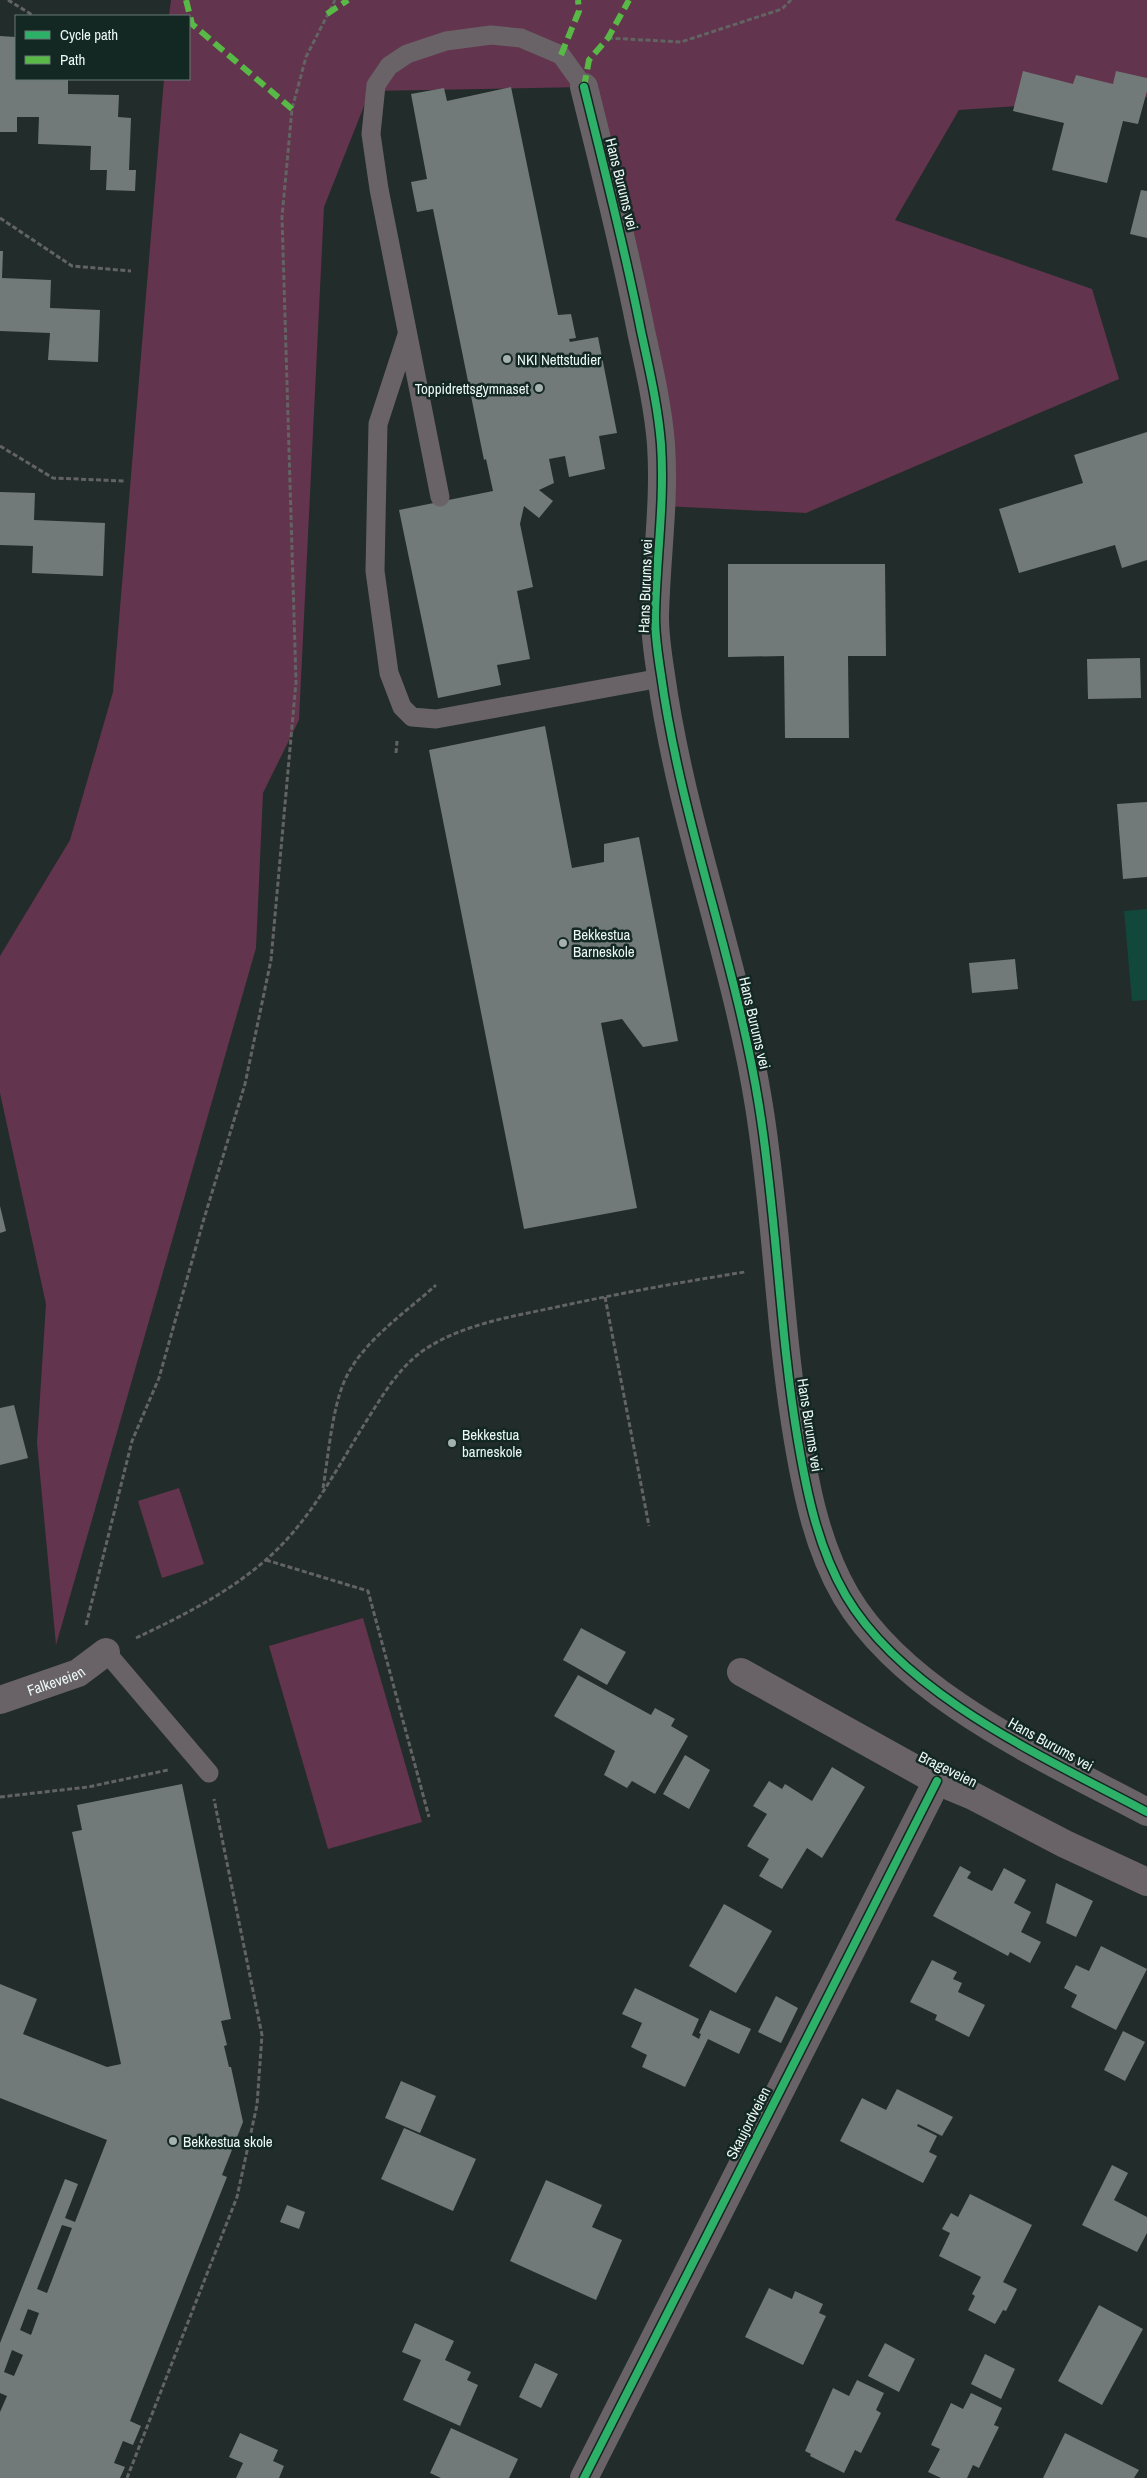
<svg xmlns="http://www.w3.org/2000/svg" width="1147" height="2478" font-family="'Archivo Narrow',sans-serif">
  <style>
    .green { fill: #62344d }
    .water { fill: #12473c }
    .building { fill: #717a78; fill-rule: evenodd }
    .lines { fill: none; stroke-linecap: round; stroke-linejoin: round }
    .path { stroke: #626363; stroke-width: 3; stroke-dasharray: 5 2.5; stroke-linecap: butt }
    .lane { stroke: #696367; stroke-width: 19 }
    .street { stroke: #696367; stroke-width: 28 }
    .quiet { stroke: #58b947; stroke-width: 6; stroke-dasharray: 12 6; stroke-linecap: butt }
    .cycleway-casing { stroke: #132723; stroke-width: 11 }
    .cycleway { stroke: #2db169; stroke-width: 8 }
    .poi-dot { fill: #a5b1ad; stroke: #132723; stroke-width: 2 }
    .labels { text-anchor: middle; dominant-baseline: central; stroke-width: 5; stroke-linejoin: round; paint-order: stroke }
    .street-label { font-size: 15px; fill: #ebf8f4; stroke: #132723 }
    .poi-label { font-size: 15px; fill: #ebf8f4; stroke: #132723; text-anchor: start }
  </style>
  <rect width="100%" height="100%" fill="#222c2a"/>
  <path class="green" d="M 171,0 L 1147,0 L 1147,97 L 959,110 L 895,220 L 1092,289 L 1119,379 L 806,513 L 663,506 L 584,87 L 370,91 L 324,207 L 299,720 L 263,793 L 256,948 L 56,1645 L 37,1443 L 46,1304 L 0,1093 L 0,956 L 70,840 L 113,692 L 164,79 L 189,79 L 189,16 L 169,16 Z
    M 179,1488 L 204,1564 L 162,1578 L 138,1501 Z
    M 363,1618 L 422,1822 L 328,1849 L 269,1646 Z"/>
  <path class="water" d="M 1147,909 L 1147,1000 L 1132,1001 L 1124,911 Z"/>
  <path class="building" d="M 0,36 L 16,37 L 16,79 L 68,79 L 68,94 L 119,95 L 118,117 L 131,118 L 129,170 L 136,170 L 135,191 L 106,190 L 107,170 L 90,170 L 91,146 L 38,144 L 39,117 L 17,117 L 17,132 L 0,132 Z
    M 1023,71 L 1073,84 L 1076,75 L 1113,84 L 1116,71 L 1147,78 L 1147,91 L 1138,124 L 1123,121 L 1107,183 L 1052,170 L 1064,123 L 1013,111 Z
    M 511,87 L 558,315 L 571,314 L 576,338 L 569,339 L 570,342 L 598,337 L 617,433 L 599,436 L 605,469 L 569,477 L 565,456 L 549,459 L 554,483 L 539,490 L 553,501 L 539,518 L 524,506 L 520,524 L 533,587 L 517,591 L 530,659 L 497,665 L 501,685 L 438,698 L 399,510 L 493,491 L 486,459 L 484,460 L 433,209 L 417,212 L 411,182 L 427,179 L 411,94 L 444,88 L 447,101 Z
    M 1141,190 L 1147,191 L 1147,238 L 1130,234 Z
    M 0,251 L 3,251 L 2,278 L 51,280 L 50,308 L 100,310 L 98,362 L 48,360 L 50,333 L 0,331 Z
    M 1147,432 L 1147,560 L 1122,568 L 1115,545 L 1019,573 L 999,509 L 1083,483 L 1074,455 Z
    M 0,492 L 35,493 L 34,520 L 105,523 L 103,576 L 32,573 L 33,546 L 0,545 Z
    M 728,564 L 885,564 L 886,656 L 848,656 L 849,738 L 785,738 L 784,656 L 728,657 Z
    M 1140,658 L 1141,698 L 1088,699 L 1087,659 Z
    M 545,726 L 572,868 L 604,862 L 604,844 L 639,837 L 678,1041 L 643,1047 L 622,1019 L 601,1023 L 637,1208 L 524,1229 L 429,750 Z
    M 1147,802 L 1147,877 L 1123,879 L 1117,804 Z
    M 1015,959 L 1018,989 L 972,993 L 969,963 Z
    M 0,1206 L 6,1231 L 0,1233 Z
    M 14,1405 L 28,1458 L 0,1465 L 0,1408 Z
    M 581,1628 L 626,1652 L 607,1685 L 563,1660 Z
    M 578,1675 L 651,1715 L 655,1708 L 675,1719 L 671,1726 L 688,1736 L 655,1794 L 632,1781 L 627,1788 L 604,1775 L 615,1751 L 554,1716 Z
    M 685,1755 L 710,1770 L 689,1809 L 663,1794 Z
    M 832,1767 L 865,1787 L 822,1858 L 807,1848 L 782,1889 L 759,1876 L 769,1859 L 747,1846 L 767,1814 L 753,1806 L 769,1781 L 782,1789 L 785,1784 L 812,1801 Z
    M 182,1784 L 231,2019 L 221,2021 L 227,2045 L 224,2046 L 229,2067 L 231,2067 L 243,2122 L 222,2175 L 227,2177 L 130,2421 L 141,2426 L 133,2445 L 123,2441 L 114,2463 L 125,2467 L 120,2478 L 0,2478 L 0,2412 L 7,2396 L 0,2393 L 0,2343 L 65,2179 L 78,2184 L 65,2218 L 75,2222 L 107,2140 L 0,2098 L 0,1984 L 37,1999 L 23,2034 L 107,2067 L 121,2064 L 72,1832 L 82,1830 L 77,1805 ZM 62,2225 L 72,2228 L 47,2293 L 37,2289 ZM 28,2309 L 39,2313 L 31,2335 L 20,2330 ZM 12,2350 L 23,2355 L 14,2376 L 4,2372 Z
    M 960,1866 L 971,1872 L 967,1878 L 992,1891 L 1004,1868 L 1026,1880 L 1014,1903 L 1031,1912 L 1021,1932 L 1041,1942 L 1030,1963 L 1010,1952 L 1008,1956 L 933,1916 Z
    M 1056,1883 L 1093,1901 L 1076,1937 L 1046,1923 Z
    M 724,1904 L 772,1931 L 736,1993 L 689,1966 Z
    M 1101,1946 L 1147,1969 L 1116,2030 L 1071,2007 L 1077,1995 L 1064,1988 L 1076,1965 L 1089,1971 Z
    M 932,1960 L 957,1972 L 953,1979 L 962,1983 L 958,1992 L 985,2005 L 969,2037 L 935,2020 L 937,2015 L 910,2002 Z
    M 635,1988 L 699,2019 L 692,2035 L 699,2039 L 701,2034 L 699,2033 L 710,2010 L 751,2029 L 739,2054 L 708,2039 L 685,2087 L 642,2067 L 647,2055 L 631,2047 L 642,2023 L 622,2014 Z
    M 776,1996 L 798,2008 L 781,2043 L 758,2032 Z
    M 1123,2031 L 1145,2042 L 1125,2081 L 1104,2070 Z
    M 401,2081 L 436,2096 L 420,2133 L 385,2118 Z
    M 897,2089 L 953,2117 L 942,2136 L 918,2124 L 917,2126 L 937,2136 L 929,2152 L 937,2156 L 923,2183 L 840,2141 L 862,2098 L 886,2110 Z
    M 404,2128 L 476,2159 L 453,2211 L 381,2179 Z
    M 1112,2165 L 1128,2173 L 1114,2200 L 1147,2217 L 1147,2233 L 1137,2252 L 1082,2225 Z
    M 546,2180 L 602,2205 L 592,2227 L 622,2240 L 596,2300 L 510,2261 Z
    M 970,2194 L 1032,2225 L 1003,2282 L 1017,2289 L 1006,2311 L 1003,2310 L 995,2324 L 968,2310 L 975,2296 L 972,2294 L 981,2277 L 939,2256 L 950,2233 L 942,2229 L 951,2213 L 958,2217 Z
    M 287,2205 L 305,2212 L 299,2229 L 280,2222 Z
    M 769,2288 L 792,2299 L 795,2291 L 823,2304 L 819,2313 L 826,2316 L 803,2365 L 745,2337 Z
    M 1099,2305 L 1143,2329 L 1102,2405 L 1058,2381 Z
    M 415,2323 L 454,2341 L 445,2360 L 471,2372 L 467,2380 L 478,2385 L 460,2426 L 403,2400 L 421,2360 L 402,2352 Z
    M 885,2343 L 915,2359 L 899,2392 L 868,2376 Z
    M 985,2354 L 1015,2369 L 1001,2399 L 971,2384 Z
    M 535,2363 L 558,2374 L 541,2408 L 519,2397 Z
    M 857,2380 L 884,2393 L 876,2410 L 881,2413 L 861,2453 L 855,2450 L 844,2473 L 810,2456 L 811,2454 L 805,2451 L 833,2388 L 849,2396 Z
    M 971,2393 L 1002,2408 L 994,2425 L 999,2427 L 979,2468 L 973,2465 L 967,2478 L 941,2478 L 928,2472 L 940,2449 L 931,2445 L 951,2403 L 963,2409 Z
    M 451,2428 L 518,2459 L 509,2478 L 441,2478 L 430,2473 Z
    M 240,2433 L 278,2450 L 273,2461 L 284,2466 L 279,2478 L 236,2478 L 243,2463 L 229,2457 Z
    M 1065,2433 L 1139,2470 L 1134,2478 L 1043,2478 Z"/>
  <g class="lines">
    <path class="path" d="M 8,0 L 34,16
      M 608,38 L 681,42 L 782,9 L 791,0
      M 0,218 L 72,266 L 131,271
      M 0,446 L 53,478 L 124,481
      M 396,753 L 397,741
      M 605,1297 L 649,1526
      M 323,1488 C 328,1458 332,1410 344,1382 C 361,1342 404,1314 436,1285
      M 266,1560 L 368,1591 L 429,1817
      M 86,1625 L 132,1441 L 159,1378 L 203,1222 L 245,1084 L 271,960 L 296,682 L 282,217 L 292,109 L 306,57 L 335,0
      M 136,1638 C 195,1610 258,1578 299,1525 C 325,1493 345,1455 367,1420 C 383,1395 398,1368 424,1350 C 461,1325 509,1317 552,1308 C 616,1294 681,1282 745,1272
      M 0,1797 L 88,1787 L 168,1770
      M 127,2478 L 237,2197 L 257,2105 L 262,2035 L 214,1799"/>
    <path class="lane" d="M 407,335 L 378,424 L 375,571 L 389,673 L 402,707 L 412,717 L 436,719 L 661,678
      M 440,497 L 379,189 L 371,134 L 376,85 L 389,66 L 407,54 L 446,41 L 491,35 L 521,38 L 561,55 L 584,87
      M 106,1652 L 209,1773"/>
    <g class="street">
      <path d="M 584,87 C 604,168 625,249 641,331 C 649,368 658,406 661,444 C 665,503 656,559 655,617 C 655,636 658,656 661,675 C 681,821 736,961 759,1106 C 777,1217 779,1330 798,1441 C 807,1494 818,1548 846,1596 C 905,1696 1048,1759 1147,1812"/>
      <path d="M 741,1672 L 937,1781 L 973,1796 L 1065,1844 L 1147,1882"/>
      <path id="s1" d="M 0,1700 L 78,1673 L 106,1652"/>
      <path d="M 584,2478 L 937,1781"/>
    </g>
    <path class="quiet" d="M 186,0 L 192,24 L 292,109
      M 327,14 L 348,0
      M 561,55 L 579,11 L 578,0
      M 584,87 L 589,60 L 608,38 L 629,0"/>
    <g class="cycleway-casing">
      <path id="cycleway" d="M 584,87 C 604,168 625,249 641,331 C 649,368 658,406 661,444 C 665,503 656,559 655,617 C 655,636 658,656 661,675 C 681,821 736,961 759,1106 C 777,1217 779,1330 798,1441 C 807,1494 818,1548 846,1596 C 905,1696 1048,1759 1147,1812
        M 584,2478 L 937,1781"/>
    </g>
    <use href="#cycleway" class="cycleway"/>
  </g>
  <g class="poi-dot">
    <circle cx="507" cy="359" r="5"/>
    <circle cx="539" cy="388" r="5"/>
    <circle cx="563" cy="943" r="5"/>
    <circle cx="452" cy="1443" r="5"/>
    <circle cx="173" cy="2141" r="5"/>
  </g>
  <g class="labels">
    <g class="street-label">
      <text transform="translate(622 184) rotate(76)">Hans Burums vei</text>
      <text transform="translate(645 586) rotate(-88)">Hans Burums vei</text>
      <text transform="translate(755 1023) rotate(77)">Hans Burums vei</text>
      <text transform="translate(810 1425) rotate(81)">Hans Burums vei</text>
      <text stroke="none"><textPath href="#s1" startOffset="59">Falkeveien</textPath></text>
      <text transform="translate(1051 1744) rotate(29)">Hans Burums vei</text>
      <text transform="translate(948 1769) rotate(26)">Brageveien</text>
      <text transform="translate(748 2123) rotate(-63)">Skaujordveien</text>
    </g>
    <g class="poi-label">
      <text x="517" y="359">NKI Nettstudier</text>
      <text x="529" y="388" text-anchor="end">Toppidrettsgymnaset</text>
      <text x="573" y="934">Bekkestua<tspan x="573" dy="17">Barneskole</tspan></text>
      <text x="462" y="1434">Bekkestua<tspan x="462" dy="17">barneskole</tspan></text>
      <text x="183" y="2141">Bekkestua skole</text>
    </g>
  </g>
  <rect x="15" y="15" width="175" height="65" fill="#132723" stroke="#697b77"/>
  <rect x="25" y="31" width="25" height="8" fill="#2db169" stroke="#697b77"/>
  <text x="60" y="40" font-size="15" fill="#ebf8f4">Cycle path</text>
  <rect x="25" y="56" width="25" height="8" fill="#58b947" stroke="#697b77"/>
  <text x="60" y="65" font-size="15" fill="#ebf8f4">Path</text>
</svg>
